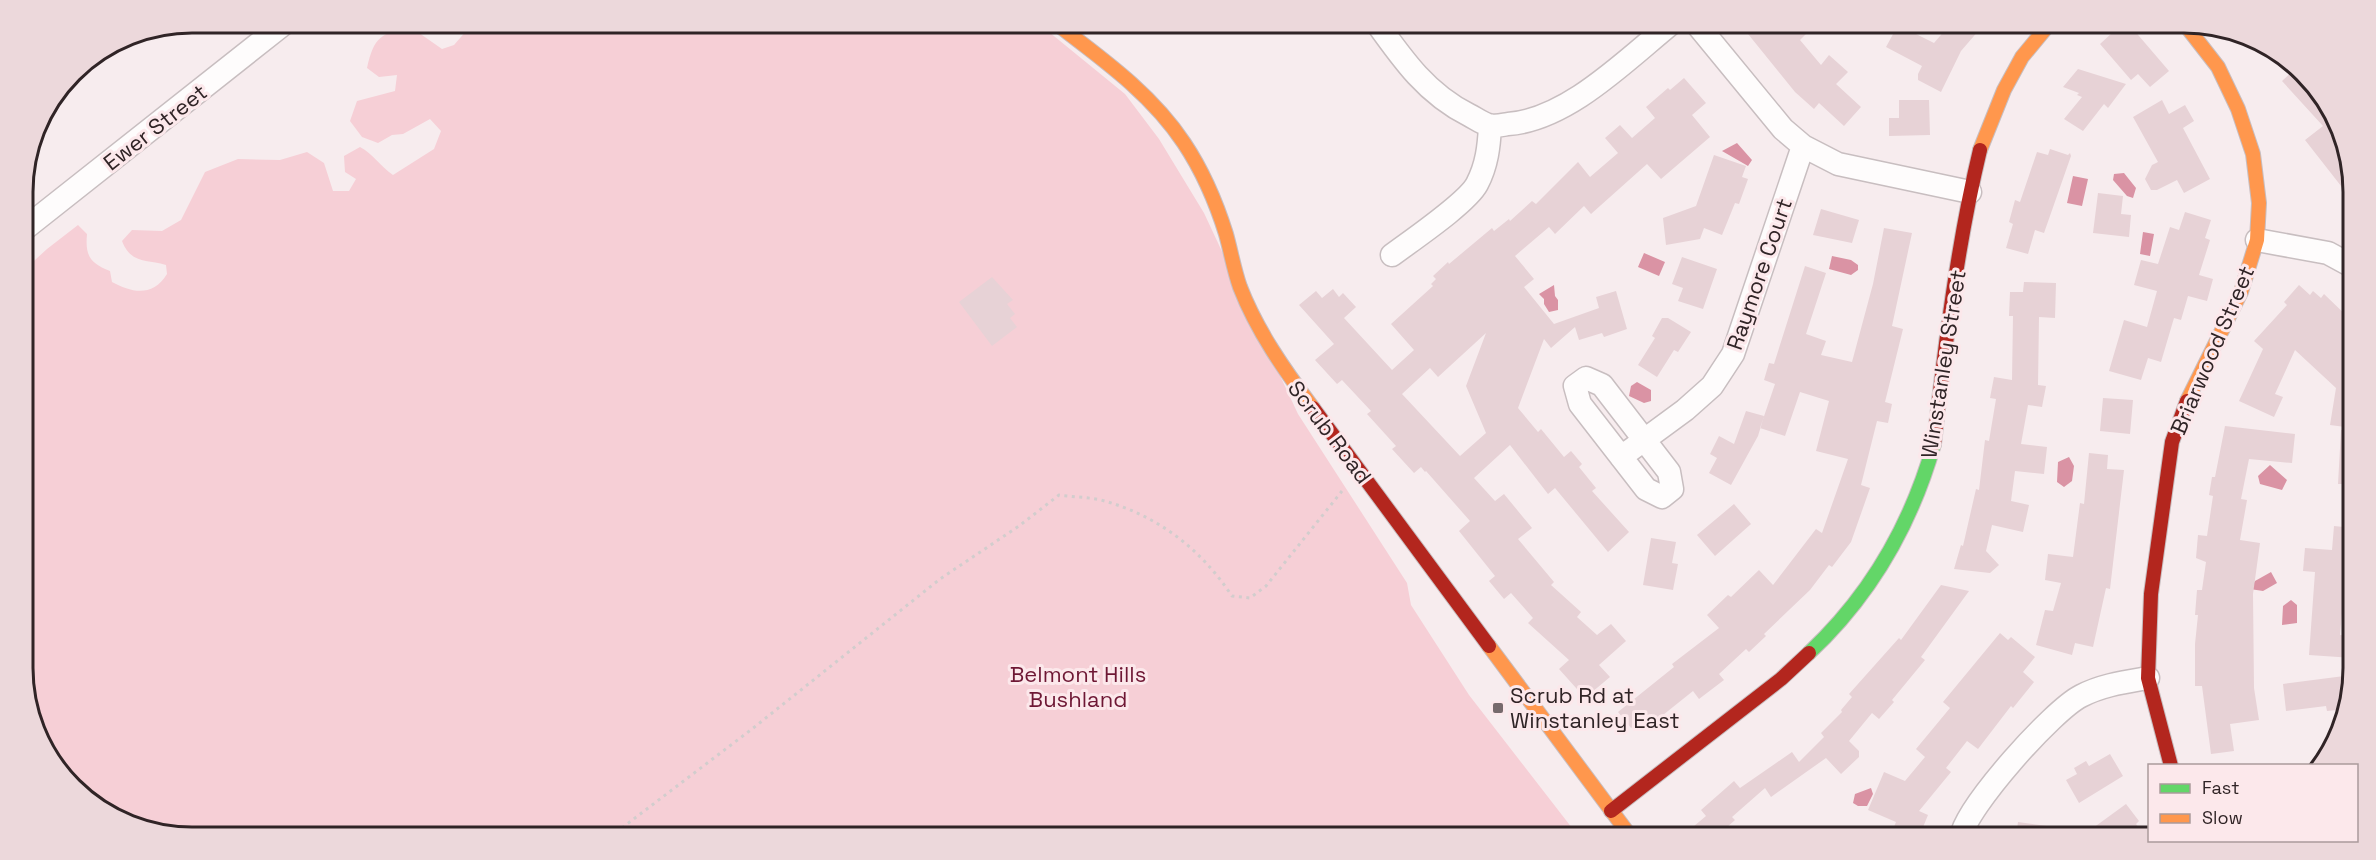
<svg xmlns="http://www.w3.org/2000/svg" width="2376" height="860" font-family="'Space Grotesk',sans-serif">
  <style>
    .green { fill: #f6cfd6 }
    .water { fill: #da93a4 }
    .building { fill: #e7d2d6; fill-rule: evenodd }
    .lines { fill: none; stroke-linecap: round; stroke-linejoin: round }
    .street-casing { stroke: #c8bec0; stroke-width: 25 }
    .fast-casing { stroke: #c8bec0; stroke-width: 16 }
    .slow-casing { stroke: #c8bec0; stroke-width: 16 }
    .jam-casing { stroke: #c8bec0; stroke-width: 16 }
    .path { stroke: #d2cdcd; stroke-width: 3; stroke-dasharray: 3 4.5; stroke-linecap: butt }
    .street { stroke: #fefcfc; stroke-width: 22 }
    .fast { stroke: #63d668; stroke-width: 14 }
    .slow { stroke: #ff974d; stroke-width: 14 }
    .jam { stroke: #b3261e; stroke-width: 14 }
    .poi-dot { fill: #766a6c; stroke: #fce8eb; stroke-width: 2 }
    .labels { text-anchor: middle; dominant-baseline: central; stroke-width: 6; stroke-linejoin: round; paint-order: stroke }
    .street-label { font-size: 22px; fill: #302426; stroke: #fce8eb }
    .park-label { font-size: 22px; fill: #6e1734; stroke: #fce8eb }
    .poi-label { font-size: 22px; fill: #302426; stroke: #fce8eb; text-anchor: start }
    .rim { fill: none; stroke: #302426; stroke-width: 3 }
  </style>
  <rect width="100%" height="100%" fill="#f7ecee"/>
  <path class="green" d="M 474,22 L 1038,23 L 1125,94 L 1159,139 L 1204,213 L 1298,414 L 1407,583 L 1411,605 L 1469,695 L 1579,837 L 192,837 L 138,829 L 64,780 L 26,701 L 23,271 L 47,249 L 78,225 L 87,234 C 85,256 90,263 110,271 L 112,282 C 132,293 153,297 167,274 L 166,265 C 146,259 131,264 122,241 L 132,230 L 162,231 L 181,220 L 205,172 L 238,159 L 280,160 L 307,152 L 324,163 L 333,191 L 349,191 L 356,179 L 345,172 L 344,156 L 360,147 C 373,154 380,166 393,175 L 434,149 L 441,131 L 430,119 L 403,134 L 392,135 L 378,143 L 362,137 L 350,121 L 357,101 L 395,91 L 397,75 L 379,77 L 367,68 C 374,37 381,32 412,28 L 442,49 L 454,45 Z"/>
  <path class="water" d="M 1737,143 L 1752,160 L 1748,166 L 1722,151 Z
    M 2124,173 L 2136,188 L 2133,198 L 2127,196 L 2113,180 L 2114,174 Z
    M 2073,176 L 2088,179 L 2082,206 L 2067,203 Z
    M 2143,232 L 2154,234 L 2150,256 L 2140,254 Z
    M 1644,253 L 1665,262 L 1659,276 L 1638,267 Z
    M 1832,256 L 1851,260 L 1858,265 L 1858,270 L 1851,275 L 1829,269 Z
    M 1554,285 L 1555,296 L 1558,300 L 1558,310 L 1549,312 L 1544,304 L 1544,299 L 1539,294 Z
    M 1637,382 L 1651,390 L 1651,401 L 1644,403 L 1629,396 L 1631,386 Z
    M 2069,457 L 2074,466 L 2072,481 L 2064,487 L 2057,482 L 2058,462 Z
    M 2270,465 L 2287,480 L 2282,490 L 2260,484 L 2258,476 Z
    M 2271,572 L 2277,583 L 2263,591 L 2250,589 L 2255,581 Z
    M 2291,600 L 2297,605 L 2297,623 L 2282,625 L 2283,606 Z
    M 1871,788 L 1873,794 L 1867,806 L 1858,806 L 1853,803 L 1855,794 Z"/>
  <path class="building" d="M 1752,22 L 1818,22 L 1800,40 L 1821,65 L 1829,55 L 1848,72 L 1836,84 L 1861,107 L 1844,126 L 1819,103 L 1814,109 L 1795,92 L 1744,29 Z
    M 1952,22 L 1986,22 L 1961,51 L 1941,92 L 1918,80 L 1918,74 L 1922,66 L 1886,47 L 1898,25 L 1934,43 Z
    M 2124,22 L 2127,22 L 2169,71 L 2150,87 L 2138,74 L 2131,80 L 2100,44 Z
    M 2078,69 L 2126,84 L 2108,108 L 2104,104 L 2083,131 L 2064,119 L 2082,97 L 2077,95 L 2079,93 L 2063,87 Z
    M 2295,69 L 2312,80 L 2352,169 L 2352,200 L 2305,140 L 2323,126 L 2282,81 Z
    M 1684,78 L 1706,103 L 1692,115 L 1710,137 L 1661,179 L 1647,164 L 1591,214 L 1584,206 L 1555,234 L 1549,227 L 1515,256 L 1534,279 L 1524,287 L 1554,324 L 1599,308 L 1596,297 L 1616,291 L 1627,329 L 1604,337 L 1602,333 L 1579,340 L 1575,327 L 1551,348 L 1544,339 L 1518,408 L 1538,432 L 1541,429 L 1564,457 L 1571,451 L 1582,464 L 1579,467 L 1596,488 L 1592,491 L 1629,532 L 1608,552 L 1555,488 L 1548,494 L 1510,445 L 1474,478 L 1495,501 L 1504,494 L 1532,528 L 1518,539 L 1554,582 L 1551,585 L 1581,612 L 1577,617 L 1597,635 L 1611,624 L 1626,641 L 1599,665 L 1610,677 L 1585,698 L 1559,669 L 1569,660 L 1528,623 L 1533,618 L 1511,593 L 1504,599 L 1489,581 L 1495,576 L 1459,531 L 1470,521 L 1426,471 L 1425,472 L 1421,467 L 1414,473 L 1392,449 L 1396,446 L 1367,414 L 1371,411 L 1342,380 L 1337,384 L 1315,360 L 1334,344 L 1299,305 L 1316,291 L 1322,298 L 1333,289 L 1339,297 L 1343,293 L 1356,307 L 1344,318 L 1392,370 L 1414,350 L 1391,324 L 1433,286 L 1431,284 L 1436,279 L 1433,276 L 1448,262 L 1449,264 L 1492,228 L 1494,231 L 1509,219 L 1510,221 L 1532,201 L 1536,204 L 1578,162 L 1590,177 L 1618,153 L 1605,138 L 1620,125 L 1632,138 L 1655,118 L 1646,107 L 1668,88 L 1670,90 ZM 1486,333 L 1466,386 L 1486,433 L 1460,456 L 1402,394 L 1430,368 L 1438,377 Z
    M 1899,100 L 1929,100 L 1930,135 L 1889,136 L 1889,118 L 1899,118 Z
    M 2162,100 L 2169,114 L 2185,105 L 2194,121 L 2183,128 L 2210,179 L 2184,193 L 2177,180 L 2157,190 L 2151,190 L 2145,179 L 2152,165 L 2158,162 L 2133,117 Z
    M 2050,149 L 2068,155 L 2070,153 L 2071,156 L 2044,233 L 2035,230 L 2028,254 L 2006,248 L 2013,224 L 2009,222 L 2015,200 L 2020,202 L 2037,152 L 2048,155 Z
    M 1714,155 L 1746,166 L 1742,177 L 1748,179 L 1739,204 L 1735,203 L 1722,235 L 1704,228 L 1700,239 L 1666,245 L 1663,218 L 1696,206 Z
    M 2098,193 L 2123,196 L 2121,214 L 2131,215 L 2129,237 L 2093,233 Z
    M 1821,209 L 1859,220 L 1852,243 L 1813,235 Z
    M 2185,212 L 2211,220 L 2205,238 L 2210,240 L 2199,275 L 2213,279 L 2207,301 L 2188,296 L 2181,320 L 2174,318 L 2161,362 L 2148,358 L 2141,380 L 2109,371 L 2124,320 L 2147,327 L 2157,291 L 2134,285 L 2141,260 L 2158,264 L 2170,227 L 2179,230 Z
    M 1884,228 L 1912,233 L 1892,326 L 1903,329 L 1885,402 L 1892,404 L 1888,423 L 1877,421 L 1861,485 L 1870,488 L 1851,542 L 1832,567 L 1829,565 L 1810,590 L 1764,634 L 1766,636 L 1749,652 L 1746,649 L 1719,674 L 1724,680 L 1699,699 L 1693,691 L 1653,723 L 1651,720 L 1640,729 L 1636,724 L 1631,728 L 1618,712 L 1674,667 L 1672,664 L 1719,628 L 1707,615 L 1728,595 L 1731,597 L 1759,570 L 1773,585 L 1816,529 L 1822,533 L 1848,459 L 1816,451 L 1829,401 L 1800,392 L 1785,436 L 1760,428 L 1775,384 L 1764,380 L 1769,363 L 1774,364 L 1805,266 L 1826,273 L 1806,334 L 1826,341 L 1821,355 L 1852,362 L 1873,284 Z
    M 1682,257 L 1717,269 L 1703,309 L 1678,301 L 1683,288 L 1672,284 Z
    M 992,277 L 1013,300 L 1007,304 L 1015,314 L 1010,318 L 1017,327 L 992,346 L 959,302 Z
    M 2024,282 L 2056,283 L 2055,318 L 2039,317 L 2038,385 L 2046,386 L 2042,407 L 2028,405 L 2021,444 L 2047,447 L 2044,474 L 2015,471 L 2011,501 L 2029,505 L 2023,532 L 1992,525 L 1986,551 L 1999,565 L 1990,573 L 1954,569 L 1961,545 L 1963,546 L 1976,489 L 1979,490 L 1985,440 L 1989,441 L 1996,399 L 1990,398 L 1994,377 L 2012,380 L 2013,316 L 2009,316 L 2010,292 L 2023,292 Z
    M 2299,285 L 2310,295 L 2313,291 L 2321,298 L 2324,294 L 2352,321 L 2353,428 L 2330,425 L 2336,388 L 2295,350 L 2275,394 L 2283,397 L 2274,417 L 2239,401 L 2263,349 L 2254,341 L 2287,305 L 2284,302 Z
    M 1662,318 L 1668,318 L 1691,332 L 1678,352 L 1674,350 L 1657,377 L 1638,365 L 1655,338 L 1652,336 Z
    M 2103,398 L 2133,400 L 2130,434 L 2100,431 Z
    M 1746,411 L 1764,416 L 1758,436 L 1731,485 L 1709,473 L 1717,458 L 1710,454 L 1719,436 L 1734,444 Z
    M 2225,426 L 2295,434 L 2292,463 L 2249,459 L 2241,499 L 2247,500 L 2240,540 L 2260,543 L 2253,594 L 2254,688 L 2259,720 L 2230,724 L 2234,751 L 2211,754 L 2202,686 L 2195,686 L 2195,644 L 2198,615 L 2195,615 L 2197,590 L 2202,590 L 2206,562 L 2196,558 L 2198,535 L 2207,536 L 2213,496 L 2209,495 L 2212,477 L 2215,477 Z
    M 2341,430 L 2353,430 L 2353,484 L 2338,484 Z
    M 2089,453 L 2108,455 L 2107,469 L 2124,470 L 2110,589 L 2106,588 L 2093,647 L 2075,643 L 2072,655 L 2036,645 L 2045,610 L 2053,611 L 2061,583 L 2045,580 L 2048,554 L 2073,557 L 2080,503 L 2084,504 Z
    M 1734,504 L 1751,524 L 1715,556 L 1697,535 Z
    M 2334,526 L 2353,528 L 2353,592 L 2344,591 L 2340,635 L 2353,636 L 2353,658 L 2309,655 L 2315,572 L 2303,571 L 2305,548 L 2332,550 Z
    M 1651,538 L 1676,542 L 1672,563 L 1678,564 L 1673,590 L 1643,585 Z
    M 1941,585 L 1969,591 L 1921,657 L 1925,660 L 1892,700 L 1894,702 L 1879,719 L 1872,713 L 1849,741 L 1859,751 L 1859,757 L 1841,774 L 1826,758 L 1771,797 L 1765,788 L 1732,817 L 1735,820 L 1716,837 L 1681,837 L 1706,816 L 1701,810 L 1734,781 L 1740,788 L 1792,752 L 1799,762 L 1824,737 L 1821,733 L 1842,712 L 1841,710 L 1852,697 L 1849,694 L 1899,638 L 1901,640 Z
    M 2000,633 L 2008,640 L 2011,637 L 2035,657 L 2023,672 L 2034,682 L 2013,708 L 2011,706 L 1978,749 L 1967,741 L 1946,768 L 1951,772 L 1919,811 L 1928,815 L 1919,837 L 1894,827 L 1896,822 L 1868,810 L 1884,772 L 1905,781 L 1925,757 L 1916,749 L 1950,708 L 1943,702 Z
    M 2352,675 L 2347,709 L 2327,711 L 2326,706 L 2286,711 L 2283,684 Z
    M 2110,754 L 2123,776 L 2079,803 L 2066,780 L 2077,774 L 2074,768 L 2086,761 L 2089,766 Z
    M 2126,804 L 2139,821 L 2136,824 L 2146,837 L 2099,837 L 2093,828 Z
    M 2018,822 L 2061,828 L 2060,837 L 2016,837 Z"/>
  <g class="lines">
    <g class="street-casing">
      <path id="street" d="M 1376,22 C 1403,60 1427,94 1469,115 C 1475,118 1483,124 1489,125 C 1495,127 1502,125 1508,124 C 1568,120 1627,59 1673,22
        M 1695,22 L 1783,129 L 1803,146 L 1838,164 L 1970,192
        M 23,230 L 286,22
        M 2257,240 L 2328,253 L 2352,266
        M 1392,255 C 1412,240 1467,203 1477,184 C 1487,165 1489,146 1490,126
        M 1586,378 L 1602,385 L 1669,472 L 1672,489 L 1662,497 L 1646,489 L 1580,404 L 1575,386 Z
        M 1621,457 L 1685,410 L 1712,386 L 1733,354 L 1803,146
        M 1961,837 C 1966,807 2053,710 2081,696 C 2102,685 2125,682 2148,678"/>
    </g>
    <g class="fast-casing">
      <path id="fast" d="M 1809,653 C 1870,596 1911,525 1934,444"/>
    </g>
    <g class="slow-casing">
      <path id="slow" d="M 1054,22 C 1101,58 1151,93 1184,143 C 1202,170 1216,202 1226,234 C 1231,252 1234,270 1240,287 C 1257,331 1285,371 1313,408
        M 2183,22 L 2218,67 L 2238,109 L 2253,154 L 2259,203 L 2257,240 L 2241,292 L 2187,401
        M 1980,150 L 2004,90 L 2022,57 L 2051,22
        M 1489,646 L 1631,837"/>
    </g>
    <g class="jam-casing">
      <path id="jam" d="M 1313,408 L 1489,646
        M 1934,444 C 1945,346 1957,246 1980,150
        M 2171,766 L 2148,678 L 2151,594 L 2172,442 L 2187,401
        M 1611,811 L 1781,679 L 1809,653"/>
    </g>
    <path class="path" d="M 610,837 L 752,729 L 940,579 L 1019,526 L 1059,495 C 1073,497 1087,497 1101,500 C 1157,515 1200,548 1232,596 L 1250,598 L 1266,586 L 1342,491"/>
    <use href="#street" class="street"/>
    <use href="#fast" class="fast"/>
    <use href="#slow" class="slow"/>
    <use href="#jam" class="jam"/>
  </g>
  <rect class="poi-dot" x="1492" y="702" width="12" height="12" rx="3"/>
  <g class="labels">
    <g class="street-label">
      <text transform="translate(155 127) rotate(-38)">Ewer Street</text>
      <text transform="translate(1759 274) rotate(-71)">Raymore Court</text>
      <text transform="translate(2212 350) rotate(-67)">Briarwood Street</text>
      <text transform="translate(1943 364) rotate(-81)">Winstanley Street</text>
      <text transform="translate(1330 432) rotate(53)">Scrub Road</text>
    </g>
    <g class="park-label">
      <text x="1078" y="674">Belmont Hills<tspan x="1078" dy="25">Bushland</tspan></text>
    </g>
    <g class="poi-label">
      <text x="1510" y="695">Scrub Rd at<tspan x="1510" dy="25">Winstanley East</tspan></text>
    </g>
  </g>
  <path d="M0 0H2376V860H0ZM192 33H2184A159 159 0 0 1 2343 192V668A159 159 0 0 1 2184 827H192A159 159 0 0 1 33 668V192A159 159 0 0 1 192 33Z" fill="#ecd8db" fill-rule="evenodd"/>
  <path class="rim" d="M192 33H2184A159 159 0 0 1 2343 192V668A159 159 0 0 1 2184 827H192A159 159 0 0 1 33 668V192A159 159 0 0 1 192 33Z"/>
  <rect x="2148" y="764" width="210" height="78" fill="#fce8eb" stroke="#aa9a9c" stroke-width="1.5"/>
  <rect x="2160" y="784" width="30" height="9" fill="#63d668" stroke="#aa9a9c" stroke-width="1.5"/>
  <text x="2202" y="794" font-size="18" fill="#302426">Fast</text>
  <rect x="2160" y="814" width="30" height="9" fill="#ff974d" stroke="#aa9a9c" stroke-width="1.5"/>
  <text x="2202" y="824" font-size="18" fill="#302426">Slow</text>
</svg>
